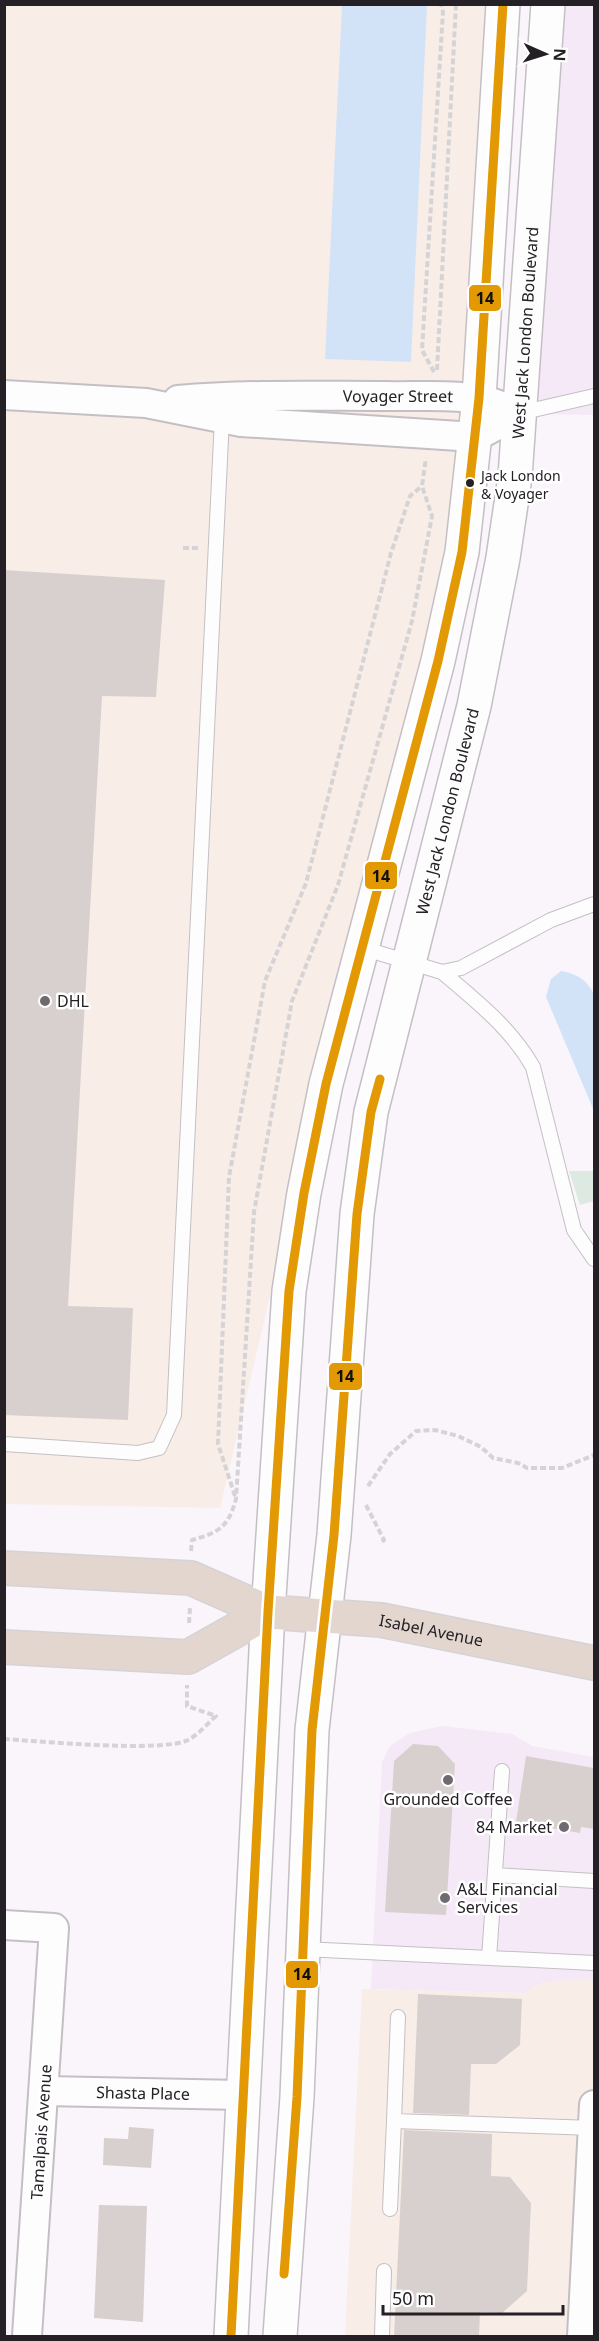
<svg xmlns="http://www.w3.org/2000/svg" width="599" height="2341" font-family="'Noto Sans',sans-serif">
  <style>
    .built { fill: #f5e9f7 }
    .industrial { fill: #f8eee7 }
    .green { fill: #dceae2 }
    .water { fill: #d2e3f8 }
    .building { fill: #d8d0cf }
    .lines { fill: none; stroke-linecap: round; stroke-linejoin: round }
    .service-casing { stroke: #c4bfc4; stroke-width: 16 }
    .minor-casing { stroke: #c4bfc4; stroke-width: 32 }
    .secondary-casing { stroke: #c4bfc4; stroke-width: 36 }
    .trunk-casing { stroke: #d6d3d6; stroke-width: 36 }
    .path { stroke: #d5d3d5; stroke-width: 4; stroke-dasharray: 6 3; stroke-linecap: butt }
    .service { stroke: #fefdfe; stroke-width: 14 }
    .minor { stroke: #fefdfe; stroke-width: 28 }
    .secondary { stroke: #fefdfe; stroke-width: 33 }
    .trunk { stroke: #e2d6cf; stroke-width: 33 }
    .bus-1-casing { stroke: #fff; stroke-width: 14 }
    .bus-1 { stroke: #e29904; stroke-width: 9 }
    .bus-dot { fill: #242025; stroke: #fff; stroke-width: 2 }
    .poi-dot { fill: #6f6a70; stroke: #fff; stroke-width: 2 }
    .labels { text-anchor: middle; dominant-baseline: central; stroke-width: 5; stroke-linejoin: round; paint-order: stroke }
    .bus-label { font-size: 14px; fill: #242025; stroke: #fff; text-anchor: start }
    .street-label { font-size: 16px; fill: #242025; stroke: #fff }
    .poi-label { font-size: 16px; fill: #242025; stroke: #fff; text-anchor: start }
    .line-badge { stroke: #fff; stroke-width: 2 }
    .pale-badge-label { font-size: 16px; text-anchor: middle; font-weight: bold; fill: #111 }
  </style>
  <rect width="100%" height="100%" fill="#faf4fb"/>
  <path class="built" d="M 562,5 L 594,5 L 594,415 L 534,414 Z
    M 442,1726 L 512,1734 L 532,1746 L 594,1757 L 594,1981 L 544,1982 L 523,1993 L 371,1989 L 382,1762 L 390,1746 L 410,1733 Z"/>
  <path class="industrial" d="M 5,5 L 495,5 L 468,457 L 220,1508 L 5,1504 Z
    M 577,1980 L 594,1981 L 594,2336 L 345,2336 L 362,1989 L 523,1993 L 544,1982 Z"/>
  <path class="green" d="M 569,1171 L 594,1171 L 594,1201 L 580,1205 Z"/>
  <path class="water" d="M 342,5 L 427,5 L 411,362 L 325,359 Z
    M 561,971 C 576,973 589,981 594,995 L 594,1111 L 546,997 L 551,979 Z"/>
  <path class="building" d="M 4,570 L 165,580 L 156,697 L 102,696 L 68,1306 L 133,1308 L 128,1420 L 4,1415 Z
    M 413,1744 L 438,1746 L 455,1764 L 446,1915 L 385,1912 L 394,1761 Z
    M 526,1756 L 594,1768 L 594,1829 L 581,1827 L 580,1833 L 516,1822 Z
    M 418,1994 L 522,1999 L 520,2045 L 496,2064 L 471,2064 L 469,2115 L 413,2113 Z
    M 129,2127 L 154,2129 L 151,2168 L 103,2165 L 104,2138 L 128,2139 Z
    M 404,2130 L 492,2134 L 491,2176 L 510,2177 L 531,2203 L 527,2291 L 502,2313 L 480,2312 L 479,2337 L 394,2337 Z
    M 99,2205 L 147,2206 L 143,2322 L 94,2318 Z"/>
  <g class="lines">
    <g class="service-casing">
      <path id="service" d="M 520,413 L 594,396
        M 362,948 L 442,972 L 461,968 L 551,920 L 594,904
        M 442,972 C 477,1002 510,1027 533,1067 L 574,1230 L 594,1259
        M 4,1444 L 138,1453 L 159,1448 L 174,1415 L 222,418
        M 495,1875 L 594,1881
        M 303,1949 L 594,1963
        M 489,1958 L 502,1771
        M 394,2121 L 398,2017
        M 390,2209 L 394,2121 L 593,2128
        M 382,2336 L 384,2271"/>
    </g>
    <g class="minor-casing">
      <g id="minor">
        <path d="M 4,395 L 146,403 L 241,422 L 475,437 L 520,413"/>
        <path id="s1" d="M 178,400 C 247,394 316,396 385,396 C 423,397 464,392 499,405"/>
        <path d="M 4,1925 L 54,1928 L 27,2336"/>
        <path id="s2" d="M 45,2091 L 241,2095"/>
        <path d="M 582,2336 L 594,2105"/>
      </g>
    </g>
    <g class="secondary-casing">
      <g id="secondary">
        <path d="M 231,2336 L 268,1612 L 289,1291 L 304,1193 L 326,1084 L 438,661 L 462,552 L 479,398 L 503,4"/>
        <path id="s3" d="M 280,2336 L 297,2097 L 312,1730 L 334,1535 L 357,1214 L 371,1112 L 474,706 L 503,558 L 515,477 L 548,4"/>
      </g>
    </g>
    <g class="trunk-casing">
      <g id="trunk">
        <path id="s4" d="M 4,1568 L 191,1578 L 268,1612 L 381,1620 L 594,1663"/>
        <path d="M 4,1647 L 188,1657 L 268,1612"/>
      </g>
    </g>
    <path class="path" d="M 437,370 L 456,4
      M 434,372 L 422,350 L 443,12 L 441,4
      M 183,548 L 200,548
      M 368,1486 L 390,1454 L 416,1431 L 435,1430 L 458,1436 L 481,1447 L 493,1458 L 518,1463 L 527,1468 L 562,1468 L 594,1455
      M 235,1496 L 218,1444 L 229,1177 L 265,981 L 306,883 L 391,553 L 410,496 L 422,486
      M 366,1505 L 384,1540 L 381,1543
      M 191,1551 L 192,1540 C 219,1532 228,1528 236,1499 L 254,1212 L 292,1001 L 338,885 L 412,621 L 432,516 L 422,486 L 426,458
      M 189,1623 L 190,1607
      M 4,1739 C 38,1741 163,1753 188,1740 C 198,1735 207,1724 216,1716 L 187,1706 L 187,1685"/>
    <use href="#service" class="service"/>
    <use href="#minor" class="minor"/>
    <use href="#secondary" class="secondary"/>
    <use href="#trunk" class="trunk"/>
    <g class="bus-1-casing">
      <path id="bus-1" d="M 284,2274 L 297,2097 L 312,1730 L 334,1535 L 357,1214 L 371,1112 L 380,1079
        M 231,2336 L 268,1612 L 289,1291 L 304,1193 L 326,1084 L 438,661 L 462,552 L 479,398 L 503,4"/>
    </g>
    <use href="#bus-1" class="bus-1"/>
  </g>
  <circle class="bus-dot" cx="470" cy="483" r="5"/>
  <g class="poi-dot">
    <circle cx="45" cy="1001" r="6"/>
    <circle cx="448" cy="1780" r="6"/>
    <circle cx="564" cy="1827" r="6"/>
    <circle cx="445" cy="1898" r="6"/>
  </g>
  <g class="labels">
    <g class="bus-label">
      <text x="481" y="475">Jack London<tspan x="481" dy="18">&amp; Voyager</tspan></text>
    </g>
    <g class="street-label">
      <text stroke="none"><textPath href="#s3" startOffset="2024">West Jack London Boulevard</textPath></text>
      <text stroke="none"><textPath href="#s1" startOffset="220">Voyager Street</textPath></text>
      <text stroke="none"><textPath href="#s3" startOffset="1538">West Jack London Boulevard</textPath></text>
      <text stroke="none"><textPath href="#s4" startOffset="436">Isabel Avenue</textPath></text>
      <text stroke="none"><textPath href="#s2" startOffset="98">Shasta Place</textPath></text>
      <text transform="translate(41 2132) rotate(-86)">Tamalpais Avenue</text>
    </g>
    <g class="poi-label">
      <text x="57" y="1001">DHL</text>
      <text x="448" y="1799" text-anchor="middle">Grounded Coffee</text>
      <text x="552" y="1827" text-anchor="end">84 Market</text>
      <text x="457" y="1889">A&amp;L Financial<tspan x="457" dy="18">Services</tspan></text>
    </g>
  </g>
  <g class="line-badge">
    <rect x="468" y="284" width="34" height="28" rx="6" fill="#e29904"/>
    <rect x="364" y="861" width="34" height="29" rx="6" fill="#e29904"/>
    <rect x="328" y="1362" width="35" height="29" rx="6" fill="#e29904"/>
    <rect x="285" y="1960" width="34" height="29" rx="6" fill="#e29904"/>
  </g>
  <g class="pale-badge-label">
    <text x="485" y="304">14</text>
    <text x="381" y="882">14</text>
    <text x="345" y="1382">14</text>
    <text x="302" y="1980">14</text>
  </g>
  <rect width="599" height="2341" fill="none" stroke="#242025" stroke-width="12"/>
  <g transform="translate(545 54) rotate(93)" stroke="#ffffff" stroke-width="4.5" paint-order="stroke">
  <path d="M0-4.5L10 22L0 15L-10 22Z" fill="#242025"/>
  <text y="-9" font-size="16" font-weight="bold" text-anchor="middle" fill="#242025">N</text>
  </g>
  <path d="M383 2305v9h180v-9" fill="none" stroke="#242025" stroke-width="3"/>
  <text x="392" y="2305" font-size="18" fill="#242025" stroke="#ffffff" stroke-width="4.5" paint-order="stroke">50 m</text>
</svg>
